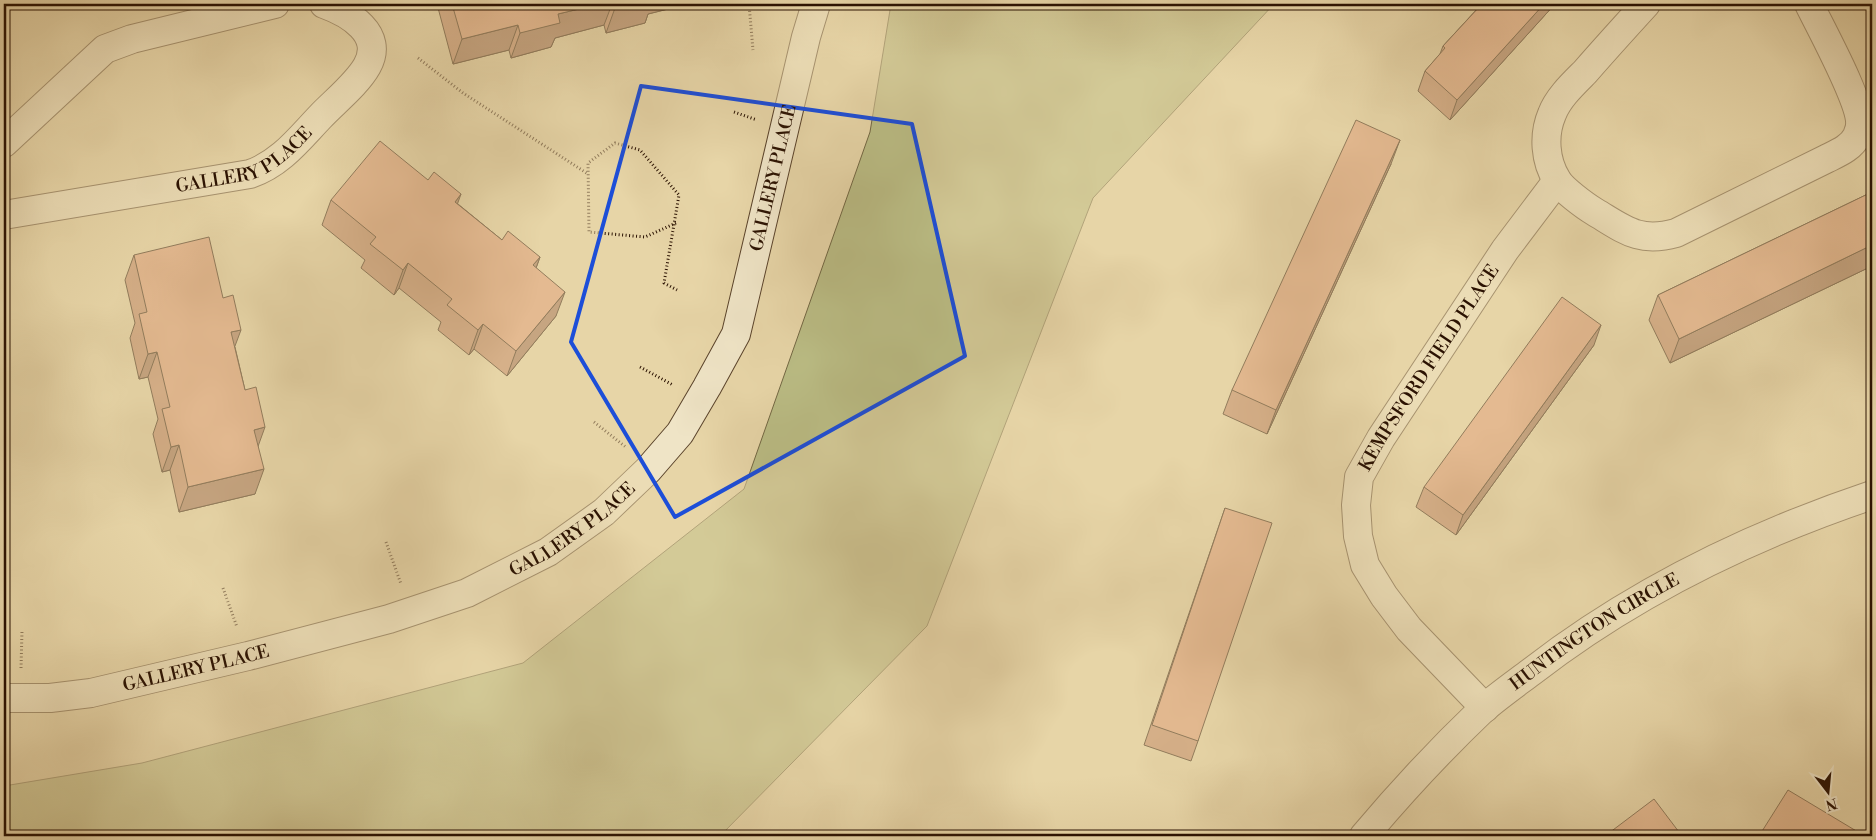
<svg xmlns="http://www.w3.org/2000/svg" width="1876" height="840" font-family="'Libre Bodoni',serif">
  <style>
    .green { fill: #babc84; stroke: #726743 }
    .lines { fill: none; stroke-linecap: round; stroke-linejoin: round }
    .minor-casing { stroke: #5a432b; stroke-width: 30 }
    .path { stroke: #2b1202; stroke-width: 3; stroke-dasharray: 1 2.5; stroke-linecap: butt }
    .minor { stroke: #efe4c6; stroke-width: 28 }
    .wall { fill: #c18465; stroke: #2b1202 }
    .shaded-wall { fill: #9d6b53; stroke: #2b1202 }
    .building { fill: #e09976; stroke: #2b1202 }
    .marked { fill: none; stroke: #1d4ed8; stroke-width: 4; stroke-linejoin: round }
    .labels { text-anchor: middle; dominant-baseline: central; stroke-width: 4; stroke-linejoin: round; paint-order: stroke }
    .street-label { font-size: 18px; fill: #2b1202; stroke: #efe4c6 }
  </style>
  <rect width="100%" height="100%" fill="#e7d5a7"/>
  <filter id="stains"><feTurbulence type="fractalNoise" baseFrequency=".004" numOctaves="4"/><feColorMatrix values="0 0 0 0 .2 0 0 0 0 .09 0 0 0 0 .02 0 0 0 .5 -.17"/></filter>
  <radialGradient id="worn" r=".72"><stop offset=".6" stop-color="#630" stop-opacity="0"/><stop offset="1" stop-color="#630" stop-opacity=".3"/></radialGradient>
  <path class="green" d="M 891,4 L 1274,4 L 1093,198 L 927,626 L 720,836 L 4,836 L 4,786 L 142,763 L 523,663 L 744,489 L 870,132 Z"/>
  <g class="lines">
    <g class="minor-casing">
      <g id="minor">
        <path d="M 1646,4 C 1625,27 1605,49 1585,72 C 1573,84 1558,98 1552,114 C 1543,135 1545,161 1557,180 C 1562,189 1585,206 1595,212 C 1625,230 1639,243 1676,233 L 1826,159 C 1838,153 1851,148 1857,136 C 1858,133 1860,128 1860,125 C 1862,103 1820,27 1809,4"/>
        <path d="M 4,143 L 105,49 L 132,39 L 275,4"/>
        <path id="s1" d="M 4,215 L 250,174 C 280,164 299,139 320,117 C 334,102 357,84 367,66 C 385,34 349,13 324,4"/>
        <path id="s2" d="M 4,698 L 50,698 L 91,693 L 248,656 L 389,619 L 467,593 L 548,552 L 604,512 L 648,470 L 680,433 L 707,387 L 736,334 L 806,37 L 816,4"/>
        <path id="s3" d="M 1485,708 L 1409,629 L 1384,596 L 1365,565 L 1358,536 L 1356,505 L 1359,477 L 1381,438 L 1505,250 L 1557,181"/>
        <path id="s4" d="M 1364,836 C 1401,792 1441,749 1483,709 C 1498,696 1515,684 1531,672 C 1633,593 1750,536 1872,495"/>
      </g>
    </g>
    <path class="path" d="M 749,4 L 753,50
      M 418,58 L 463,93 L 588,174
      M 734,112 L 757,120
      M 676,223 L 645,237 L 589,232 L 588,163 L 615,143 L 640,150 L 679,195 L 664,283 L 677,290
      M 640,367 L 673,385
      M 594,422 L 627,448
      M 386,542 L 401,584
      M 223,588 L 237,627
      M 21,668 L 22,631"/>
    <use href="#minor" class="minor"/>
  </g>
  <path class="wall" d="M 437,4 L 685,4 L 684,5 L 648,14 L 645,23 L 606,33 L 604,25 L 555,38 L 551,47 L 511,58 L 509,50 L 453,64 Z
    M 1479,4 L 1555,4 L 1450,120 L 1418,91 L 1425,71 L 1440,54 L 1443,46 L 1477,9 Z
    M 1391,164 L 1267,434 L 1223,414 L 1232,390 Z
    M 1872,192 L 1872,266 L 1670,363 L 1649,320 L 1658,295 Z
    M 331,200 L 458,204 L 502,240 L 540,257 L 536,268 L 556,316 L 507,376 L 474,349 L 469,355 L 438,330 L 441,322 L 399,288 L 394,295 L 361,268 L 365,260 L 322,225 Z
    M 134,255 L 235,347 L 258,446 L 255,494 L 179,512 L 170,470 L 162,472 L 153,434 L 158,419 L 148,377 L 139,379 L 130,338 L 135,323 L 125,280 Z
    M 1594,345 L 1456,535 L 1416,507 L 1424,487 Z
    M 1225,508 L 1198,741 L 1191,761 L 1144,745 Z"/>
  <path class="shaded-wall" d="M 600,4 L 612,4 L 604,25 L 555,38 L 551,47 L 511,58 L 520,33 L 558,14 Z
    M 633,4 L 685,4 L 684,5 L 648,14 L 645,23 L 606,33 L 615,8 Z
    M 1544,4 L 1555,4 L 1450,120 L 1457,100 Z
    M 518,25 L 509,50 L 453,64 L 462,39 Z
    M 1400,140 L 1391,164 L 1267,434 L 1276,410 Z
    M 461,194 L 452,219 L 455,202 Z
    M 1872,245 L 1872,266 L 1670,363 L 1679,339 Z
    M 540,257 L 531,282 L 533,265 Z
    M 408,263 L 399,288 L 394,295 L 403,270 Z
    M 565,292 L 556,316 L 507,376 L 516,351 Z
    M 483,324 L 474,349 L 469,355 L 478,330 Z
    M 1601,325 L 1594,345 L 1456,535 L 1463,515 Z
    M 241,330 L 232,354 L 231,332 Z
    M 157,352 L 148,377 L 139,379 L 148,354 Z
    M 265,427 L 256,452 L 254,430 Z
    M 179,445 L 170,470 L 162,472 L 171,447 Z
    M 264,469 L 255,494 L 179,512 L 188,487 Z"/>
  <path class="building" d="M 452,4 L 600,4 L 558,14 L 560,23 L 520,33 L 518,25 L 462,39 Z
    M 614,4 L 633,4 L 615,8 Z
    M 1479,4 L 1544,4 L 1457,100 L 1425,71 L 1445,48 L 1443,46 L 1481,5 Z
    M 1356,120 L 1400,140 L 1276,410 L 1232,390 Z
    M 380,141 L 428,180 L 434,172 L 461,194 L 455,202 L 502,240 L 508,231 L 540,257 L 533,265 L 565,292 L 516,351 L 483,324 L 478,330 L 447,305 L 452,299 L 408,263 L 403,270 L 370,244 L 376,237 L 331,200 Z
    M 1872,192 L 1872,245 L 1679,339 L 1658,295 Z
    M 209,237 L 223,298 L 233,295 L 241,330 L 231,332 L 245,390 L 256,387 L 265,427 L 254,430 L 264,469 L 188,487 L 179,445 L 171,447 L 162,409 L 170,407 L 157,352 L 148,354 L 139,314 L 147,312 L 134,255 Z
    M 1562,297 L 1601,325 L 1463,515 L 1424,487 Z
    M 1225,508 L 1272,523 L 1198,741 L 1152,725 Z
    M 1788,790 L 1863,835 L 1862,836 L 1759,836 Z
    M 1654,799 L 1682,836 L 1605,836 Z"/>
  <path d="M0 0H1876V840H0ZM 641,86 L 912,124 L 965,356 L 675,517 L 571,342 Z" fill="#e7d5a7" fill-opacity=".55" fill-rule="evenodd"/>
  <path class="marked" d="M 641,86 L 912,124 L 965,356 L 675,517 L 571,342 Z"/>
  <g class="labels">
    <g class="street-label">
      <text stroke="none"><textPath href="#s1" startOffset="249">GALLERY PLACE</textPath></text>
      <text stroke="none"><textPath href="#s2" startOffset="1020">GALLERY PLACE</textPath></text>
      <text stroke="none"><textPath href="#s3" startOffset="406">KEMPSFORD FIELD PLACE</textPath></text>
      <text stroke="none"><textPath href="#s2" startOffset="600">GALLERY PLACE</textPath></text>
      <text stroke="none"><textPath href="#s4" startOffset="310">HUNTINGTON CIRCLE</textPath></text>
      <text stroke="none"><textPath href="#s2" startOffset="195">GALLERY PLACE</textPath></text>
    </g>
  </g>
  <rect width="1876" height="840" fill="none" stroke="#e7d5a7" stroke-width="20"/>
  <rect x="5" y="5" width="1866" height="830" fill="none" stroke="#2b1202" stroke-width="2.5"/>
  <rect x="10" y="10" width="1856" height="820" fill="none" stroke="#2b1202"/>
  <g transform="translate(1828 792) rotate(164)" stroke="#efe4c6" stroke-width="4" paint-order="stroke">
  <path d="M0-4L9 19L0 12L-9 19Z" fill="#2b1202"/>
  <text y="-8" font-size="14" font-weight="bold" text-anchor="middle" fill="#2b1202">N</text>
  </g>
  <rect width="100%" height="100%" filter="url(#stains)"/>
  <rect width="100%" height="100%" fill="url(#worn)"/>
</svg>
